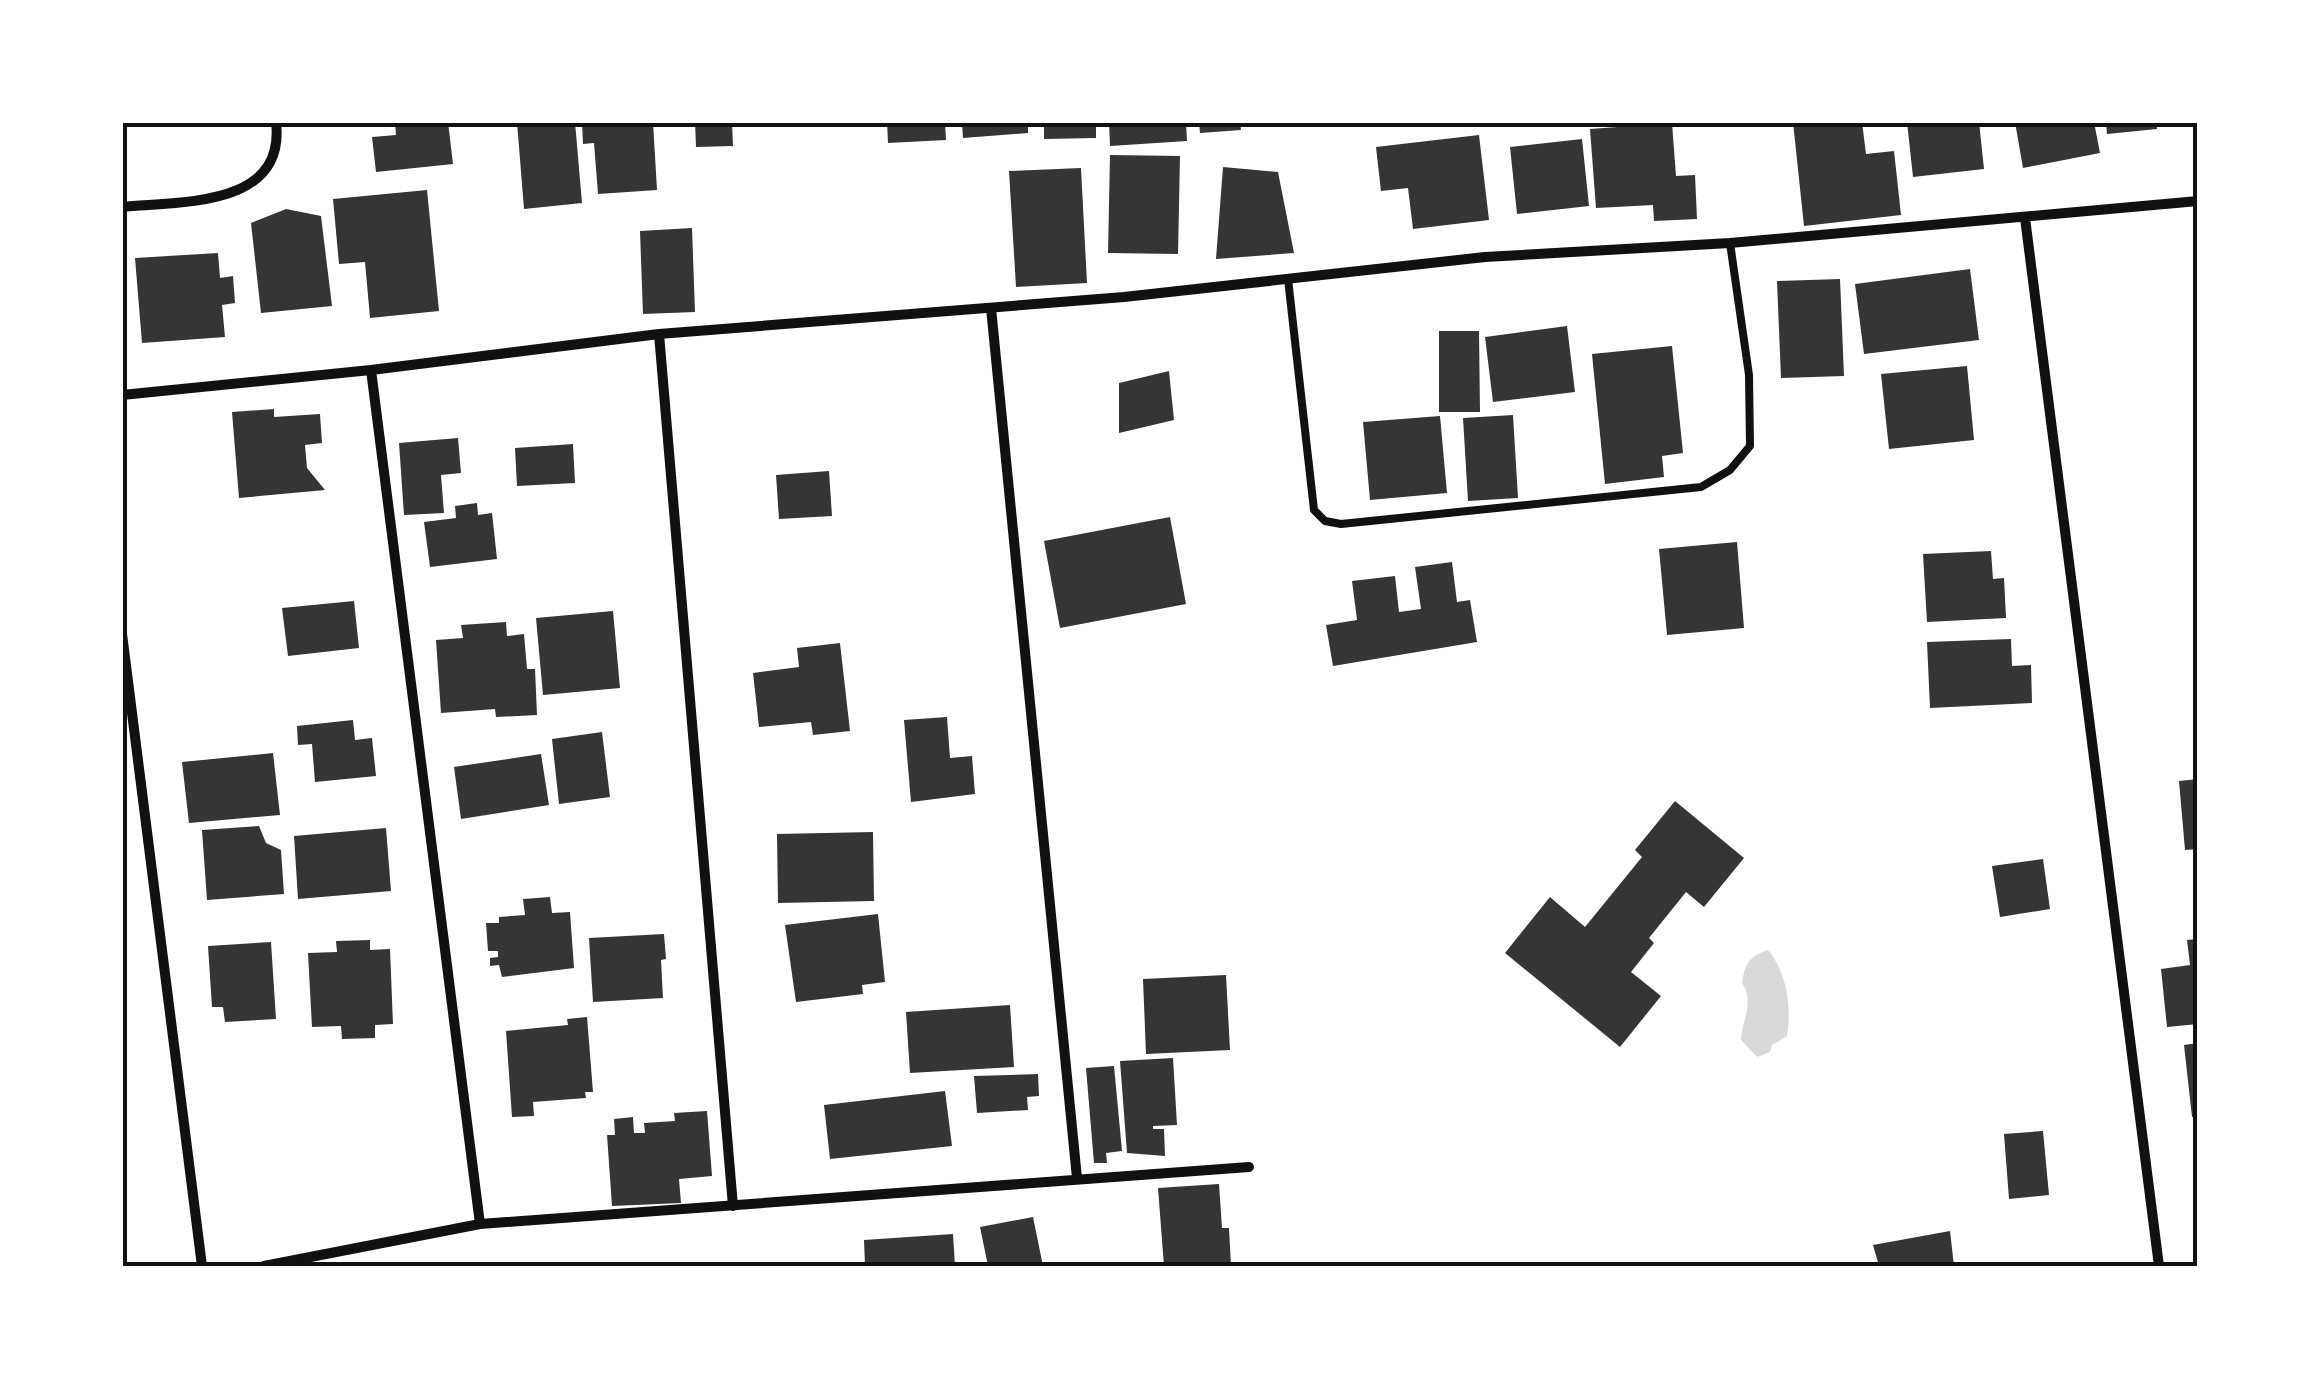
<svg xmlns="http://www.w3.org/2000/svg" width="2320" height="1389" font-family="'Nunito Sans',sans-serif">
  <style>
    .water { fill: #d9d9d9 }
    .building { fill: #353535 }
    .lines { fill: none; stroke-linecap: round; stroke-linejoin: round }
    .service { stroke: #111; stroke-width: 8 }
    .minor { stroke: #111; stroke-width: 10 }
    .neatline { fill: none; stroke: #111; stroke-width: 4 }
  </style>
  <rect width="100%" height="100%" fill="#fff"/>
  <path class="water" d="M 1768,950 C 1787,973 1792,1008 1787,1036 L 1772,1045 L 1770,1052 L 1757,1057 L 1741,1040 C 1742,1019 1755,1003 1742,983 C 1745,963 1749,957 1768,950 Z"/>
  <path class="building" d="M 395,122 L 448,122 L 453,164 L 376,172 L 372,137 L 396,135 Z
    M 517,122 L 575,122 L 582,203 L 524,209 Z
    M 582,122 L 653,122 L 657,190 L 598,194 L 594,143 L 583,144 Z
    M 695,122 L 732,122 L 733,146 L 696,147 Z
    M 887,122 L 945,122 L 946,140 L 888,143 Z
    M 962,122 L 1028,122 L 1028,133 L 963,138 Z
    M 1044,122 L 1096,122 L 1096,138 L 1044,139 Z
    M 1109,122 L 1186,122 L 1187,141 L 1110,146 Z
    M 1199,122 L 1240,122 L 1241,130 L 1200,133 Z
    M 1793,122 L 1862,122 L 1866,154 L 1894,151 L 1901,215 L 1804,226 Z
    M 1907,122 L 1979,122 L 1984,169 L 1913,177 Z
    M 2015,122 L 2094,122 L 2100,153 L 2023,168 Z
    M 2106,122 L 2157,122 L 2157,129 L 2107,134 Z
    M 1672,123 L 1676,176 L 1695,175 L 1697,219 L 1654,221 L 1653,205 L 1596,208 L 1590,129 Z
    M 1479,135 L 1489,220 L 1413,229 L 1408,188 L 1381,191 L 1376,147 Z
    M 1582,139 L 1589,206 L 1517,214 L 1510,147 Z
    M 1110,155 L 1180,156 L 1178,254 L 1108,253 Z
    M 1223,167 L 1278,172 L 1294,253 L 1216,259 Z
    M 1081,168 L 1087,283 L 1016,287 L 1009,171 Z
    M 427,190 L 439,311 L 370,318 L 365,262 L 339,264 L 333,199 Z
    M 286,209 L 321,216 L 332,306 L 261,313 L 251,223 Z
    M 692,228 L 695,312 L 643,314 L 640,231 Z
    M 218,253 L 220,278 L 233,276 L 235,303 L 222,305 L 225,337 L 142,343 L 135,258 Z
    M 1970,269 L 1979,340 L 1864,354 L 1855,284 Z
    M 1840,279 L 1844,376 L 1781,378 L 1777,281 Z
    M 1567,326 L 1575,392 L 1493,402 L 1485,337 Z
    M 1439,331 L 1479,331 L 1480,412 L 1439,412 Z
    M 1672,346 L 1683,453 L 1662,456 L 1664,477 L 1605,484 L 1592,354 Z
    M 1967,366 L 1974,440 L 1889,449 L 1881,374 Z
    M 1169,371 L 1174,420 L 1119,433 L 1119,383 Z
    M 274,409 L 274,417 L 320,414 L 322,443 L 305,445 L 307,468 L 325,490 L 239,498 L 232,412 Z
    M 1513,415 L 1518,498 L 1468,501 L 1463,418 Z
    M 1440,416 L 1447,493 L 1370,500 L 1363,422 Z
    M 458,438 L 461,473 L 441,475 L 444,513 L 404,515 L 399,443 Z
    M 573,444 L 575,483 L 517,486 L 515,448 Z
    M 829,471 L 832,516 L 779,519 L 776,475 Z
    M 477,503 L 478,515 L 492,513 L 497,559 L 430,567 L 424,522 L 456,518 L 455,506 Z
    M 1170,517 L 1186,604 L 1060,628 L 1044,541 Z
    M 1737,542 L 1744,628 L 1667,635 L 1659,549 Z
    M 1991,551 L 1993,579 L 2004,578 L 2006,618 L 1927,622 L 1923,554 Z
    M 1452,562 L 1457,602 L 1470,600 L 1477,642 L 1333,666 L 1326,625 L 1357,620 L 1352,581 L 1395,576 L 1399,612 L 1421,609 L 1415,567 Z
    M 354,601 L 359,648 L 288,656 L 282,608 Z
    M 613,611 L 620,688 L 543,695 L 536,618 Z
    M 506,622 L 507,636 L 524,634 L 527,669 L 535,669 L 537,715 L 496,717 L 495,709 L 441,713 L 436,640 L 463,638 L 461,625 Z
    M 2011,639 L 2012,666 L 2031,665 L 2032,703 L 1930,708 L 1927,642 Z
    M 840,643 L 850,731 L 813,735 L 811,722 L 759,727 L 753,673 L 799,667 L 797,648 Z
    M 947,717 L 950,758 L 972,756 L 975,794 L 911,802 L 904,720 Z
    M 353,720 L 355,740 L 372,738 L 376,776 L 315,782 L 312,744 L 298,745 L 297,726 Z
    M 602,732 L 610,797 L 559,804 L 552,739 Z
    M 273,753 L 280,815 L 189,823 L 182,762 Z
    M 541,754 L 549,805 L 461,819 L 454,767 Z
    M 2198,779 L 2198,849 L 2185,850 L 2179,781 Z
    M 1675,801 L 1744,858 L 1704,907 L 1686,892 L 1649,938 L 1654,943 L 1631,972 L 1661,996 L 1620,1047 L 1505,953 L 1550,897 L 1585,927 L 1642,857 L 1635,850 Z
    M 259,826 L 266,843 L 281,850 L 284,894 L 207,900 L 202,830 Z
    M 386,828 L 391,891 L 298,899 L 294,836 Z
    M 873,832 L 874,901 L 778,903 L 777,834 Z
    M 2043,859 L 2050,909 L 2000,917 L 1992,866 Z
    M 550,897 L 552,913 L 570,912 L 574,968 L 502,977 L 499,965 L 490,966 L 490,958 L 498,957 L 498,951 L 488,951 L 486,923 L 499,923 L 499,917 L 525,915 L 523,899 Z
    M 878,914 L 885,982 L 862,985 L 863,994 L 796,1002 L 785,925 Z
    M 664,934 L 666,959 L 661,960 L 663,998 L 593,1002 L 589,938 Z
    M 2198,939 L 2198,1024 L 2167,1027 L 2161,969 L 2190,965 L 2187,940 Z
    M 370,940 L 370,950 L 390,949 L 393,1024 L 375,1025 L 375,1038 L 342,1039 L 341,1026 L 312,1027 L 308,953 L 337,952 L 336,941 Z
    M 271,942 L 276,1019 L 225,1022 L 223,1007 L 212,1007 L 208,946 Z
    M 1226,975 L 1230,1050 L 1146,1054 L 1143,979 Z
    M 1010,1005 L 1014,1067 L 910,1073 L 906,1012 Z
    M 587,1017 L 593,1092 L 585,1092 L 586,1098 L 533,1102 L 534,1116 L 512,1117 L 506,1031 L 568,1025 L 567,1019 Z
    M 2198,1043 L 2198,1117 L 2192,1117 L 2184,1045 Z
    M 1173,1058 L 1177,1125 L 1153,1126 L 1153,1129 L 1164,1129 L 1165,1156 L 1127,1153 L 1120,1061 Z
    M 1114,1066 L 1122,1151 L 1106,1153 L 1107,1163 L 1094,1163 L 1086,1068 Z
    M 1038,1074 L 1039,1096 L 1027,1097 L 1028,1110 L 977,1113 L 974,1076 Z
    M 945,1091 L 952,1146 L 830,1159 L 824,1105 Z
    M 707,1111 L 712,1176 L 679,1179 L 681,1203 L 612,1206 L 607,1135 L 615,1135 L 614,1119 L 633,1117 L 634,1133 L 645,1133 L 644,1123 L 675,1121 L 674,1113 Z
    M 2043,1131 L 2049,1195 L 2009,1199 L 2004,1134 Z
    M 1219,1184 L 1222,1228 L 1229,1228 L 1231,1266 L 1164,1266 L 1158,1188 Z
    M 1033,1217 L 1043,1266 L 988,1266 L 980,1227 Z
    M 1950,1231 L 1954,1266 L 1879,1266 L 1873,1245 Z
    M 953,1234 L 955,1266 L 865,1266 L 864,1240 Z"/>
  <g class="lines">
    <path class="service" d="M 1288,279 L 1314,510 L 1325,521 L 1341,524 L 1701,487 L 1730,470 L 1750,446 L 1749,375 L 1730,243"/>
    <path class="minor" d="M 122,207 C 181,201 286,208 276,122
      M 2025,218 L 2159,1266
      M 991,308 L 1077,1178
      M 659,334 L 733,1206
      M 371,370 L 480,1224
      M 122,395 L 371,370 L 659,334 L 1124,297 L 1485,257 L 1730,243 L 2198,201
      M 122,634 L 202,1266
      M 264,1266 L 480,1224 L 1249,1167"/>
  </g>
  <rect width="2320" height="1389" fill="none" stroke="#ffffff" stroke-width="250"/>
  <rect x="125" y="125" width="2070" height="1139" class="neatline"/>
</svg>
